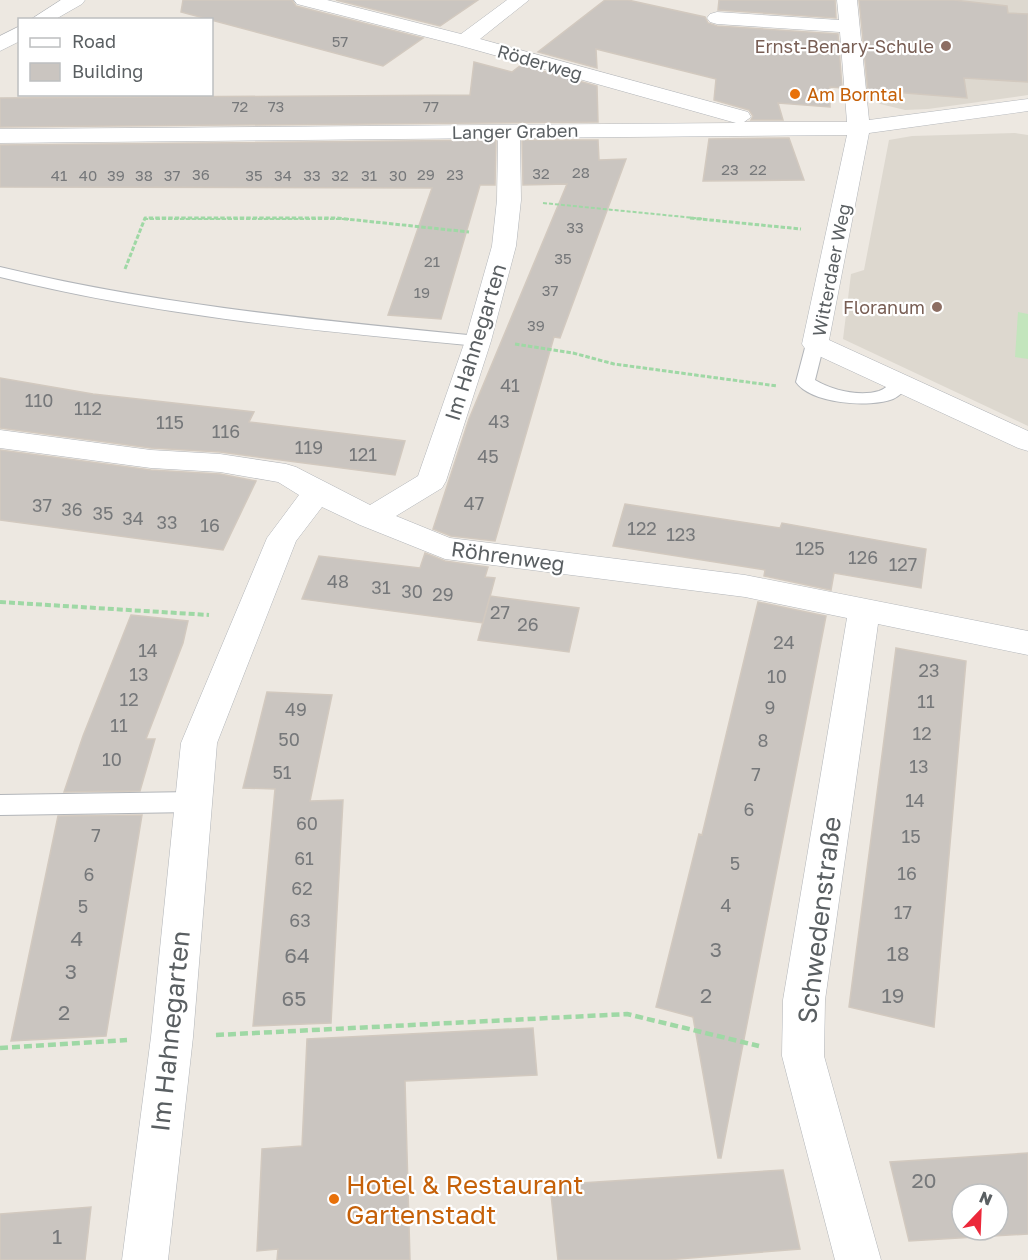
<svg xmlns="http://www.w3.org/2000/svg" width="1028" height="1260" font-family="'Golos Text',sans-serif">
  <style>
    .education { fill: #ddd8cf }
    .green { fill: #c3e5bd }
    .building { fill: #cac5c0; stroke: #d2c9bf; stroke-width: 1.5; fill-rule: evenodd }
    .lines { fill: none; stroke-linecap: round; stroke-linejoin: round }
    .service-casing { stroke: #b2b5b9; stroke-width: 2 }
    .minor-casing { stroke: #b2b5b9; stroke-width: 1 }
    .path-far3 { stroke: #9fd8a5; stroke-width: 2; stroke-dasharray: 4 2; stroke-linecap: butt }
    .path-far2 { stroke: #9fd8a5; stroke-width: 3; stroke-dasharray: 4.5 2; stroke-linecap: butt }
    .path-far1 { stroke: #9fd8a5; stroke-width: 4; stroke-dasharray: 6 3; stroke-linecap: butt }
    .path { stroke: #9fd8a5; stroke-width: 4.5; stroke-dasharray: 8 4; stroke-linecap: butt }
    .service { fill: #fff; fill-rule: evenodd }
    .minor { fill: #fff; fill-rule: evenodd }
    .education-dot { fill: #8d6e63; stroke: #fff; stroke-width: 2 }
    .food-dot { fill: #e8710a; stroke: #fff; stroke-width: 2 }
    .labels { text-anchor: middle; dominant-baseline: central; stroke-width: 4.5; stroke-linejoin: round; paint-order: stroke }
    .far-number-label { font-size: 15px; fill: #76787a }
    .far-education-label { font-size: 18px; fill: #785e54; stroke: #fff; text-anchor: end }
    .far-street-label { font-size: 18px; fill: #5a5f62; stroke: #fff }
    .far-food-label { font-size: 18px; fill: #c56008; stroke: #fff; text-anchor: start }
    .number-label { font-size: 18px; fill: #76787a }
    .street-label { font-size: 21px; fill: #5a5f62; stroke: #fff }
    .near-number-label { font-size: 21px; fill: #76787a }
    .near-street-label { font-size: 26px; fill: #5a5f62; stroke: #fff }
    .near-food-label { font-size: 26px; fill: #c56008; stroke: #fff; text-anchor: start }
  </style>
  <rect width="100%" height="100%" fill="#ede8e1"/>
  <path class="education" d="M 862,0 L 1028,0 L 1028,95 L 928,109 L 905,110 L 876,103 L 866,92 Z
    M 1015,133 L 1028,135 L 1028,426 L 843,339 L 851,274 L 864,270 L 889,140 L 912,136 Z"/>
  <path class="green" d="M 1018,312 L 1028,314 L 1028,359 L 1015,357 Z"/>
  <path class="building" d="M 183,0 L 292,0 L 296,6 L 423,38 L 383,66 L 181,12 Z
    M 336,0 L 478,0 L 440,26 Z
    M 605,0 L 628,0 L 705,17 L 708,23 L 717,26 L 838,34 L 842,88 L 830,87 L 830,107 L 778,103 L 783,120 L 751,120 L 753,116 L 749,110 L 714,100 L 716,79 L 596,49 L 597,68 L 538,52 Z
    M 719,0 L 835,0 L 836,18 L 718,10 Z
    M 859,0 L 954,0 L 1007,6 L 1008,13 L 1028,14 L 1028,82 L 964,78 L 967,98 L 868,90 Z
    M 474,62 L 512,72 L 521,65 L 597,86 L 598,122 L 0,127 L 0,98 L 470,95 Z
    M 789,138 L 804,180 L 703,181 L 709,139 Z
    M 496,140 L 495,185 L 480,185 L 441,319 L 388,315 L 432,188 L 0,187 L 0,145 Z
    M 522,140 L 598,140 L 599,160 L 626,159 L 560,338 L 554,337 L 495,541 L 451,536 L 433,529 L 469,419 L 567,184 L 523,185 Z
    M 0,378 L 93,394 L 254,412 L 249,422 L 405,441 L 395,475 L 220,452 L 151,448 L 0,428 Z
    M 0,450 L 151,470 L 220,474 L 256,481 L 223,550 L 0,520 Z
    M 625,504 L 780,528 L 782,523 L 926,549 L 921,588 L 834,573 L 831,590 L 764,576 L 765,570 L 613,546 Z
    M 425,553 L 445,561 L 488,567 L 485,577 L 495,578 L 483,623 L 302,599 L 319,556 L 420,568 Z
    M 490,596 L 579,608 L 569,652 L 478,640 Z
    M 758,602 L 826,616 L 721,1158 L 718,1158 L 693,1017 L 656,1007 L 699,834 L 702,835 Z
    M 131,615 L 188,621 L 183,643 L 146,739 L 155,739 L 140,791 L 64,792 L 83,736 Z
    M 896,648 L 966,661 L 934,1027 L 849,1007 Z
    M 267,692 L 332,695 L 310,801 L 343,800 L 331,1023 L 253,1026 L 275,789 L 243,788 Z
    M 142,815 L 106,1036 L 11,1041 L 58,816 Z
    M 533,1028 L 537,1075 L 405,1081 L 410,1260 L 277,1260 L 278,1249 L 257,1251 L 262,1149 L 302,1146 L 307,1039 Z
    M 1028,1153 L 1028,1234 L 909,1241 L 890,1162 ZM 962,1194 L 998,1194 L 998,1230 L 962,1230 Z
    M 783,1170 L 800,1249 L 666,1260 L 558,1260 L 550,1185 Z
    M 91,1207 L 85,1260 L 0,1260 L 0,1214 Z"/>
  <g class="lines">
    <g class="service-casing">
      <path id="service" d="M 0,267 C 157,305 317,320 478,336 L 484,337 L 487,341 L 484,345 L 478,346 C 317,331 157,316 0,277 Z
        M 815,339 L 821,340 L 824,344 L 815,380 C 832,390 859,397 879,391 C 891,387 893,375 908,379 L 910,383 C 906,389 900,396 893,399 C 870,408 811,404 796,382 L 806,344 L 809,340 Z
        M 193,792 L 202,795 L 206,802 L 202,809 L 193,812 L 0,815 L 0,795 Z"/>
    </g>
    <g class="minor-casing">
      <path id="minor" d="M 61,0 L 85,0 L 82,4 L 54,20 L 30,20 Z
        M 294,0 L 327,0 L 461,34 L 507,0 L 529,0 L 480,39 L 748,112 L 751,117 L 744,122 L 847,122 L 840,32 L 717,24 L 710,22 L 707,18 L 710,14 L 717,12 L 839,20 L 837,0 L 857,0 L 869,120 L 1028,99 L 1028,111 L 869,133 L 829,340 L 1028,431 L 1028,451 L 1018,448 L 806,350 L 802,344 L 847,135 L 520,138 L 521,200 L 516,246 L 491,341 L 446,481 L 442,488 L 396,516 L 450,538 L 745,575 L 1028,631 L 1028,655 L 878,624 L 825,1000 L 824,1056 L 881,1260 L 835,1260 L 782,1056 L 783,1000 L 847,618 L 745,597 L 445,559 L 360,525 L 322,507 L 296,541 L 217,743 L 193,1037 L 168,1260 L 122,1260 L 151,1037 L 181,743 L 267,538 L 299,495 L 278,482 L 220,472 L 151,468 L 0,448 L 0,430 L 151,450 L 220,454 L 286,464 L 296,467 L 370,505 L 418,476 L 465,341 L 492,246 L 497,200 L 498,138 L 0,143 L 0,129 L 736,123 L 458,45 L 297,4 Z
        M 20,26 L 20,41 L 0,51 L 0,36 Z"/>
    </g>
    <path class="path-far3" d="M 543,203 L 705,219
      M 144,219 L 349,219"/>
    <path class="path-far2" d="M 690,218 L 801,229
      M 125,269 L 145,218 L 337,218 L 469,232
      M 515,344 L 573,353 L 614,364 L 777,386"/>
    <path class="path-far1" d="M 0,602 L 209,615"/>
    <path class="path" d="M 216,1035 L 627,1014 L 759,1046
      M 0,1048 L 127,1040"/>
    <use href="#service" class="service"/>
    <use href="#minor" class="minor"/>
  </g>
  <g class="education-dot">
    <circle cx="946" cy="46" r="6"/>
    <circle cx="937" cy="307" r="6"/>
  </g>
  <g class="food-dot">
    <circle cx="795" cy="94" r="6"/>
    <circle cx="334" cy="1199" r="6"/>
  </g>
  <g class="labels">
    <g class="far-number-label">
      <text x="340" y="41">57</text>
      <text x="240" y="106">72</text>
      <text x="276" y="106">73</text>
      <text x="431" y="106">77</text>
      <text x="730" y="169">23</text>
      <text x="758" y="169">22</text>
      <text x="581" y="172">28</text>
      <text x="541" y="173">32</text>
      <text x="201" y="174">36</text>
      <text x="426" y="174">29</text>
      <text x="455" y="174">23</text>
      <text x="59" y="175">41</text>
      <text x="88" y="175">40</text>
      <text x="116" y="175">39</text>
      <text x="144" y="175">38</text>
      <text x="172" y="175">37</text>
      <text x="254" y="175">35</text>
      <text x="283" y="175">34</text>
      <text x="312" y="175">33</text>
      <text x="340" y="175">32</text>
      <text x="369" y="175">31</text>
      <text x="398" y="175">30</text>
      <text x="575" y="227">33</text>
      <text x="563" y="258">35</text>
      <text x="432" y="261">21</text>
      <text x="550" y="290">37</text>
      <text x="422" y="292">19</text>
      <text x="536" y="325">39</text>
    </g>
    <g class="far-education-label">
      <text x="934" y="46">Ernst-Benary-Schule</text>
      <text x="925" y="307">Floranum</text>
    </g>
    <g class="far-street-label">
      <text transform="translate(540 62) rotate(16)">Röderweg</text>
      <text transform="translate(515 131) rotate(-1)">Langer Graben</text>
      <text transform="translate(831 270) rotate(-79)">Witterdaer Weg</text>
    </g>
    <g class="far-food-label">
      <text x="807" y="94">Am Borntal</text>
    </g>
    <g class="number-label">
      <text x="510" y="385">41</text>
      <text x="39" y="400">110</text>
      <text x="88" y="408">112</text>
      <text x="499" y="421">43</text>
      <text x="170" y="422">115</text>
      <text x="226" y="431">116</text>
      <text x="309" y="447">119</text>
      <text x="363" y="454">121</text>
      <text x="488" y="456">45</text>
      <text x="474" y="503">47</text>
      <text x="42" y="505">37</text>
      <text x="72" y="509">36</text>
      <text x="103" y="513">35</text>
      <text x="133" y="518">34</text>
      <text x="167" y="522">33</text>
      <text x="210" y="525">16</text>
      <text x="642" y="528">122</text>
      <text x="681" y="534">123</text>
      <text x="810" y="548">125</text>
      <text x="863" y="557">126</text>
      <text x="903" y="564">127</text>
      <text x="338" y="581">48</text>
      <text x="381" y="587">31</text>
      <text x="412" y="591">30</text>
      <text x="443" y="594">29</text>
      <text x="500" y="612">27</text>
      <text x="528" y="624">26</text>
      <text x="784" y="642">24</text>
      <text x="148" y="650">14</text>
      <text x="929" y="670">23</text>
      <text x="139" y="674">13</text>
      <text x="777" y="676">10</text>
      <text x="129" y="699">12</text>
      <text x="926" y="701">11</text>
      <text x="770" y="707">9</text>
      <text x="296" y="709">49</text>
      <text x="119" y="725">11</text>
      <text x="922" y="733">12</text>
      <text x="289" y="739">50</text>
      <text x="763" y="740">8</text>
      <text x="112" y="759">10</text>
      <text x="919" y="766">13</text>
      <text x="282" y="772">51</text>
      <text x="756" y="774">7</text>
      <text x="915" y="800">14</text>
      <text x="749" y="809">6</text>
      <text x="307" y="823">60</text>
      <text x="96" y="835">7</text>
      <text x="911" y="836">15</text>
      <text x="304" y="858">61</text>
      <text x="735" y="863">5</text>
      <text x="907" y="873">16</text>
      <text x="89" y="874">6</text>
      <text x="302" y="888">62</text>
      <text x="726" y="905">4</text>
      <text x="83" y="906">5</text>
      <text x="903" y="912">17</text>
      <text x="300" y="920">63</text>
    </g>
    <g class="street-label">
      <text transform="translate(475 342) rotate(-73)">Im Hahnegarten</text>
      <text transform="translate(508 556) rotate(8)">Röhrenweg</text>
    </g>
    <g class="near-number-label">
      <text x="77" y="938">4</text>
      <text x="716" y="949">3</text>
      <text x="898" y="953">18</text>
      <text x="297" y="955">64</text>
      <text x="71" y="971">3</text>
      <text x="706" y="995">2</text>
      <text x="893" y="995">19</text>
      <text x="294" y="998">65</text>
      <text x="64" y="1012">2</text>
      <text x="924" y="1180">20</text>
      <text x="57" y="1236">1</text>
    </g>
    <g class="near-street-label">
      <text transform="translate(819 920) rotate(-83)">Schwedenstraße</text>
      <text transform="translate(170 1031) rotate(-84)">Im Hahnegarten</text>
    </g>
    <g class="near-food-label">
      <text x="346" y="1184">Hotel &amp; Restaurant<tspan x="346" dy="30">Gartenstadt</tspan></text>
    </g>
  </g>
  <rect x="18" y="18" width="195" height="78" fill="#ffffff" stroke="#bdbfc0" stroke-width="1.5"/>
  <rect x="30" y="38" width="30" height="9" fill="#ffffff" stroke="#bdbfc0" stroke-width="1.5"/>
  <text x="72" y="48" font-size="18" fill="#5a5f62">Road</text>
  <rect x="30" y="63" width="30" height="18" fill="#cac5c0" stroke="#bdbfc0" stroke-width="1.5"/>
  <text x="72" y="78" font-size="18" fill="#5a5f62">Building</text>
  <g transform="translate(980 1212) rotate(23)"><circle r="28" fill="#ffffff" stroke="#bdbfc0" stroke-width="1.5"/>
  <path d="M0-4.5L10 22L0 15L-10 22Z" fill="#ec283a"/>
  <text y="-9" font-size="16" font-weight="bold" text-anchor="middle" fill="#5a5f62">N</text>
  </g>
</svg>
